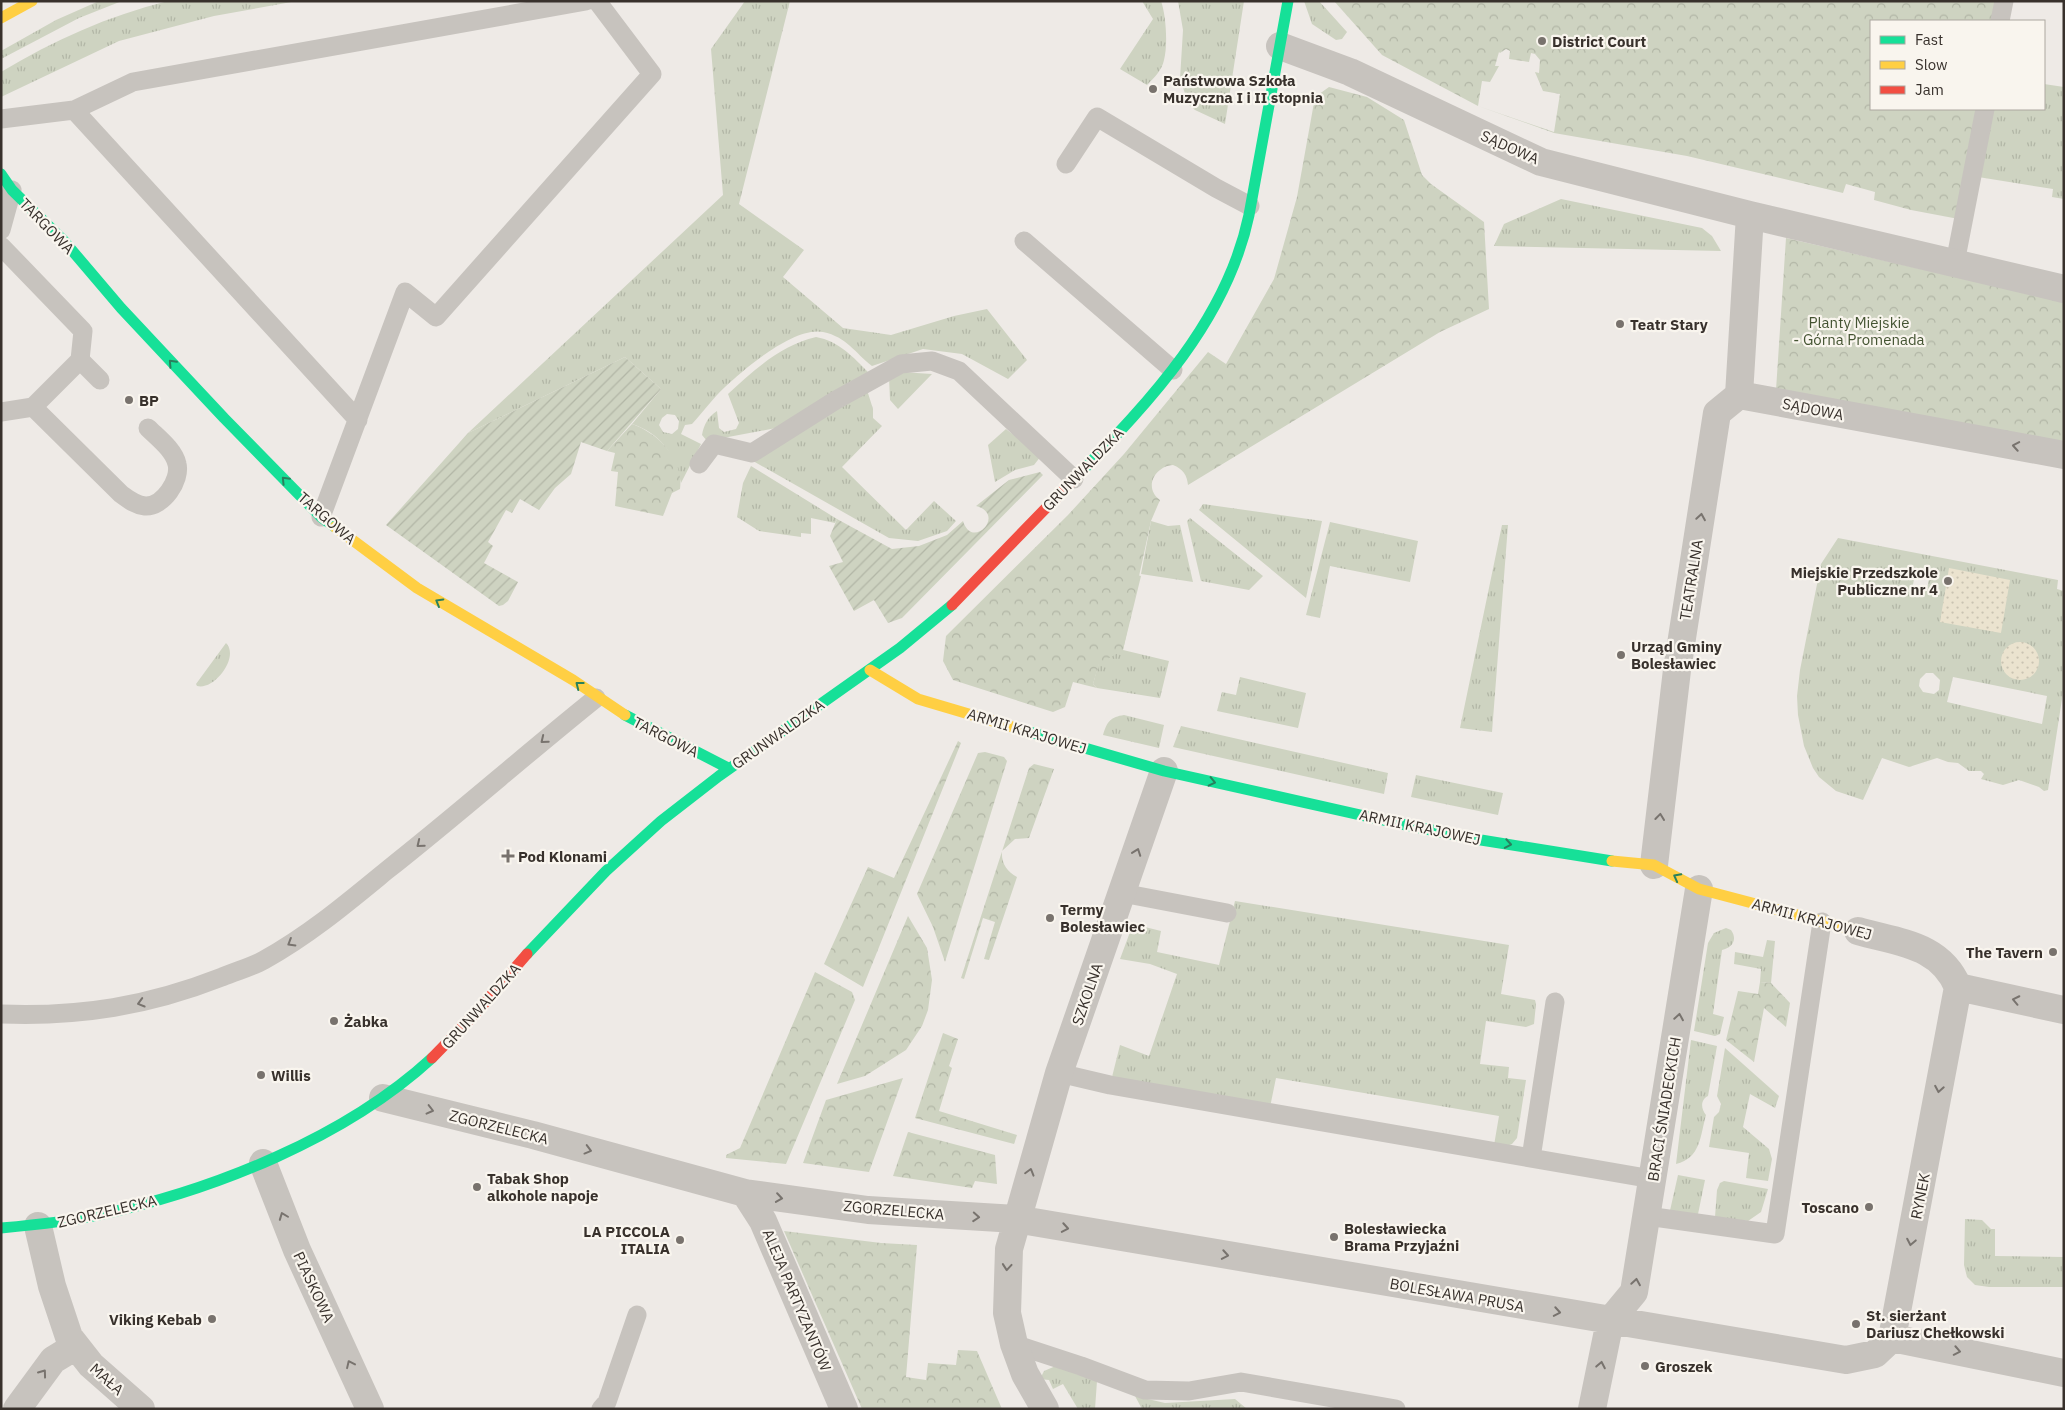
<svg xmlns="http://www.w3.org/2000/svg" width="2065" height="1410" font-family="'IBM Plex Sans',sans-serif">
  <style>
    .grass { fill: url(#grass-tufts); fill-rule: evenodd }
    .forest { fill: url(#forest-crowns); fill-rule: evenodd }
    .sand { fill: url(#sand-dots) }
    .garden { fill: url(#garden-furrows) }
    .lines { fill: none; stroke-linecap: round; stroke-linejoin: round }
    .lane { stroke: #c7c3be; stroke-width: 19 }
    .street { stroke: #c7c3be; stroke-width: 28 }
    .fast { stroke: #16e098; stroke-width: 11 }
    .slow { stroke: #ffcf43; stroke-width: 11 }
    .jam { stroke: #f24e42; stroke-width: 11 }
    .oneway { stroke: #29805d }
    .oneway2 { stroke: #78736e }
    .poi-dot { fill: #78726d; stroke: #f9f5ee; stroke-width: 2 }
    .labels { text-anchor: middle; dominant-baseline: central; stroke-width: 4.5; stroke-linejoin: round; paint-order: stroke }
    .poi-label { font-size: 15px; font-weight: bold; fill: #38312c; stroke: #f9f5ee; text-anchor: start }
    .street-label { font-size: 15px; fill: #38312c; stroke: #f9f5ee }
    .park-label { font-size: 15px; fill: #445432; stroke: #f9f5ee }
  </style>
  <defs>
    <pattern id="grass-tufts" width="24" height="20" patternUnits="userSpaceOnUse" patternTransform="scale(1.25)"><rect width="24" height="20" fill="#ced3c1"/><path d="M3 7l-1-3M5 7V3M7 7l1-3M15 17l-1-3M17 17v-4M19 17l1-3" fill="none" stroke="#b2b6a6"/></pattern>
    <pattern id="forest-crowns" width="20" height="18" patternUnits="userSpaceOnUse" patternTransform="scale(1.25)"><rect width="20" height="18" fill="#ced3c1"/><path d="M2 6a3 3 0 1 1 6 0M12 15a3 3 0 1 1 6 0" fill="none" stroke="#b2b6a6"/></pattern>
    <pattern id="sand-dots" width="8" height="8" patternUnits="userSpaceOnUse" patternTransform="scale(1.25)"><rect width="8" height="8" fill="#ebe3cf"/><path d="M2 2h.1M6 6h.1" fill="none" stroke="#cac3b2" stroke-width="1.8" stroke-linecap="round"/></pattern>
    <pattern id="garden-furrows" width="10" height="10" patternUnits="userSpaceOnUse" patternTransform="scale(1.25)"><rect width="10" height="10" fill="#ced3c1"/><path d="M-1 1l2-2M0 10L10 0M9 11l2-2" fill="none" stroke="#b2b6a6"/></pattern>
  </defs>
  <rect width="100%" height="100%" fill="#eeeae6"/>
  <path class="grass" d="M 99,1 L 122,1 L 79,18 L 1,59 L 1,51 L 56,20 Z
    M 168,1 L 297,1 L 214,16 L 119,41 L 1,97 L 1,72 C 54,40 108,16 168,1 Z
    M 745,1 L 790,1 L 739,204 L 804,250 L 783,277 L 843,328 L 891,335 L 954,316 L 987,309 L 1027,360 L 1008,379 L 962,354 L 923,349 L 872,366 C 855,353 847,337 823,332 C 795,326 745,368 725,387 C 713,398 703,412 692,424 L 685,425 L 681,434 L 701,444 L 681,483 C 675,454 660,433 632,424 L 661,389 L 625,357 L 468,433 L 723,195 L 711,49 ZM 667,414 L 675,415 L 679,421 L 678,429 L 672,434 L 663,432 L 659,425 L 662,418 Z
    M 1142,1 L 1161,1 C 1166,15 1168,45 1164,60 C 1162,70 1154,78 1147,85 L 1120,69 L 1153,19 Z
    M 1178,1 L 1244,1 L 1225,124 L 1195,110 L 1189,105 L 1180,79 L 1183,30 Z
    M 1304,1 L 1319,1 L 1347,32 L 1342,39 L 1336,40 L 1312,24 Z
    M 2044,84 L 2064,87 L 2064,199 L 2052,197 L 2053,189 L 1972,176 L 1985,109 L 2044,109 Z
    M 1561,199 L 1702,228 L 1712,236 L 1721,251 L 1494,246 L 1504,224 Z
    M 816,337 C 839,341 853,357 869,373 L 776,428 L 707,441 L 702,435 C 704,424 708,417 717,411 L 719,428 L 724,432 L 736,429 L 739,423 L 728,394 C 754,370 781,345 816,337 Z
    M 901,372 L 932,374 L 898,409 L 890,400 L 889,377 Z
    M 867,390 L 873,409 L 873,418 L 882,426 L 842,467 L 906,530 L 934,501 L 956,521 L 947,531 L 918,541 L 889,538 L 753,461 Z
    M 1006,429 L 1041,456 L 1034,465 L 1015,470 L 995,482 L 988,445 Z
    M 751,466 L 837,519 L 835,523 L 811,518 L 811,534 L 801,533 L 801,537 L 759,531 L 737,517 L 743,483 Z
    M 1203,504 L 1322,521 L 1306,598 L 1199,510 Z
    M 1190,518 L 1263,576 L 1249,590 L 1201,581 L 1187,521 Z
    M 1151,521 L 1168,526 L 1180,525 L 1193,582 L 1141,574 Z
    M 1330,522 L 1418,541 L 1410,582 L 1330,566 L 1320,618 L 1306,615 Z
    M 1502,525 L 1508,525 L 1492,732 L 1460,728 Z
    M 1838,538 L 2058,580 L 2057,589 L 2064,591 L 2064,686 L 2048,790 L 2044,791 L 2039,787 L 2019,780 L 2003,785 L 1981,779 L 1984,774 L 1981,771 L 1969,771 L 1958,763 L 1948,762 L 1937,758 L 1909,767 L 1882,758 L 1863,800 L 1836,791 L 1819,777 L 1813,768 L 1804,746 L 1798,715 L 1797,696 L 1800,670 L 1821,564 ZM 1915,575 L 1929,577 L 1927,591 L 1912,589 ZM 1926,673 L 1933,673 L 1940,680 L 1939,690 L 1934,694 L 1923,692 L 1919,686 L 1920,679 ZM 1953,677 L 2047,696 L 2042,724 L 1947,702 Z
    M 1124,572 L 1141,576 L 1123,650 L 1169,661 L 1160,698 L 1097,688 L 1093,684 Z
    M 226,643 C 240,657 214,691 197,686 L 196,684 Z
    M 1240,677 L 1306,693 L 1298,728 L 1217,711 L 1222,692 L 1236,695 Z
    M 1124,715 L 1164,725 L 1159,748 L 1103,735 C 1107,721 1111,717 1124,715 Z
    M 1181,726 L 1388,773 L 1384,794 L 1173,747 Z
    M 1416,775 L 1503,793 L 1498,815 L 1411,797 Z
    M 1235,901 L 1509,945 L 1501,994 L 1535,1000 L 1536,1004 L 1534,1024 L 1526,1027 L 1486,1021 L 1480,1064 L 1509,1067 L 1508,1078 L 1526,1080 L 1517,1138 L 1512,1144 L 1493,1151 L 1499,1116 L 1276,1078 L 1269,1112 L 1110,1085 L 1120,1045 L 1149,1056 L 1177,974 L 1150,964 L 1120,959 L 1133,924 L 1161,931 L 1157,952 L 1219,965 Z
    M 1726,928 L 1731,930 C 1738,940 1732,948 1722,950 L 1713,1014 L 1724,1017 L 1720,1034 L 1715,1036 L 1694,1031 L 1708,943 L 1714,933 Z
    M 1767,940 L 1775,941 L 1771,983 L 1760,982 L 1761,969 L 1734,964 L 1735,952 L 1763,957 Z
    M 1691,1040 L 1717,1046 L 1708,1096 C 1700,1100 1701,1109 1706,1115 C 1700,1136 1701,1158 1676,1164 Z
    M 1725,1048 L 1779,1096 L 1775,1108 L 1750,1094 L 1743,1127 L 1769,1149 L 1772,1159 L 1768,1181 L 1746,1178 L 1749,1153 L 1709,1147 L 1714,1117 L 1719,1112 L 1721,1104 L 1717,1096 Z
    M 1678,1175 L 1705,1180 L 1697,1219 L 1669,1215 Z
    M 1724,1181 L 1768,1189 L 1761,1212 L 1748,1221 L 1715,1217 L 1717,1190 L 1720,1183 Z
    M 1965,1219 L 1982,1220 L 1991,1229 L 1995,1229 L 1995,1256 L 2064,1257 L 2064,1287 L 1989,1287 L 1975,1285 L 1967,1277 L 1964,1265 Z
    M 1058,1365 L 1097,1381 L 1095,1409 L 1078,1409 L 1063,1384 L 1053,1389 L 1049,1380 L 1040,1379 L 1044,1371 Z
    M 1135,1396 L 1165,1403 L 1235,1399 L 1247,1409 L 1142,1409 Z"/>
  <path class="forest" d="M 1334,1 L 2004,1 L 2000,21 L 1871,21 L 1871,109 L 1985,109 L 1964,220 L 1911,210 L 1874,200 L 1875,192 L 1846,184 L 1843,193 L 1687,156 L 1554,133 L 1478,106 L 1382,55 ZM 1506,49 L 1510,51 L 1509,59 L 1529,62 L 1531,53 L 1535,54 L 1540,60 L 1539,73 L 1535,72 L 1543,91 L 1560,94 L 1554,132 L 1478,106 L 1482,81 L 1490,82 L 1499,66 L 1495,66 L 1499,52 L 1500,53 Z
    M 1329,87 L 1367,97 L 1404,120 L 1422,175 L 1431,184 L 1484,222 L 1489,309 L 1440,332 L 1188,485 C 1187,475 1183,469 1173,465 C 1155,466 1143,488 1160,500 L 1151,521 L 1123,650 L 1099,664 L 1093,684 L 1097,688 L 1073,682 L 1065,707 L 1053,712 L 953,680 L 943,661 L 946,636 L 1068,515 L 1124,454 L 1208,352 L 1226,364 L 1274,279 L 1297,197 L 1315,97 Z
    M 1786,238 L 2064,302 L 2064,445 L 1776,390 Z
    M 632,424 C 658,433 684,459 680,489 L 672,493 L 663,516 L 615,506 L 618,472 L 611,471 L 615,453 L 607,451 Z
    M 958,741 L 961,743 L 863,987 L 824,964 L 868,867 L 894,878 Z
    M 985,752 L 1004,757 L 1007,761 L 945,962 L 933,927 L 917,894 L 978,753 Z
    M 1034,764 L 1054,769 L 1029,838 L 1015,839 L 1002,851 C 1001,863 1007,872 1017,877 L 989,960 L 984,959 L 995,922 L 983,918 L 964,979 L 961,978 L 1029,768 Z
    M 908,916 L 927,948 L 932,980 L 928,1010 L 922,1026 L 906,1050 L 865,1076 L 837,1084 Z
    M 815,972 L 852,992 L 855,1000 L 786,1164 L 726,1158 L 726,1155 L 740,1148 Z
    M 1760,982 L 1771,983 L 1790,1003 L 1786,1027 L 1764,1008 L 1754,1062 L 1726,1040 L 1738,991 L 1758,994 Z
    M 943,1033 L 958,1039 L 949,1066 L 952,1068 L 939,1111 L 1017,1135 L 1014,1144 L 915,1118 Z
    M 903,1078 L 869,1172 L 803,1163 L 826,1100 Z
    M 908,1132 L 995,1155 L 997,1184 L 975,1181 L 972,1188 L 893,1176 Z
    M 784,1231 L 881,1243 L 917,1245 L 906,1377 L 926,1380 L 928,1363 L 956,1365 L 958,1350 L 977,1351 L 1002,1409 L 862,1409 Z"/>
  <path class="sand" d="M 1949,568 L 2010,580 L 2001,633 L 1940,622 Z
    M2001 661a19 19 0 1 1 38 0a19 19 0 1 1-38 0Z"/>
  <path class="garden" d="M 625,357 L 661,389 L 607,451 L 581,442 L 571,474 L 555,488 L 539,510 L 520,499 L 512,513 L 506,510 L 488,542 L 493,546 L 484,563 L 518,582 L 508,601 L 503,605 L 499,606 L 386,525 L 468,433 Z
    M 1040,472 L 1043,475 L 902,618 L 888,623 L 874,600 L 854,611 L 829,566 L 843,562 L 830,536 L 837,519 L 892,549 L 919,546 L 947,535 L 963,521 C 972,551 1007,514 976,506 L 1009,480 Z"/>
  <g class="lines">
    <path class="lane" d="M 2000,21 L 2004,1
      M 74,110 L 358,420
      M 1,119 L 74,110 L 133,82 L 586,1
      M 1066,164 L 1097,117 L 1216,188 L 1250,206
      M 1,230 L 12,190
      M 1024,241 L 1173,370
      M 1,246 L 83,331 L 80,360 L 33,407 L 1,412
      M 1955,263 L 1985,109
      M 80,360 L 100,380
      M 33,407 L 121,494 C 129,500 136,505 145,506 C 163,507 181,480 177,464 C 174,450 158,438 148,428
      M 699,464 L 714,444 L 752,453 L 836,400 L 901,364 L 932,361 L 959,371 L 1074,479
      M 321,517 L 405,292 L 436,317 L 652,74 L 597,1
      M 1122,893 L 1227,913
      M 1,1014 C 81,1017 148,1006 222,977 C 236,971 252,967 264,960 C 309,935 347,903 386,871 C 457,815 525,755 596,698
      M 1059,1073 L 1110,1085 L 1652,1179
      M 1531,1158 L 1555,1002
      M 1647,1216 L 1775,1234 L 1822,922
      M 1014,1344 L 1081,1366 L 1145,1390 L 1189,1391 L 1241,1382 L 1396,1409
      M 601,1409 L 607,1402 L 637,1315"/>
    <path class="street" d="M 1280,46 L 1350,72 L 1541,162 L 1750,215 L 2064,289
      M 1739,395 L 2064,455
      M 1739,395 L 1750,215
      M 1654,865 L 1677,670 L 1717,413 L 1739,395
      M 1858,931 C 1899,943 1940,944 1958,987
      M 383,1098 L 533,1135 L 745,1193 L 868,1210 L 1016,1219 L 1846,1360 L 1875,1354 L 1892,1338
      M 263,1163 L 297,1250 L 370,1409
      M 745,1193 L 763,1221 L 844,1409
      M 38,1226 L 52,1286 L 69,1337 L 91,1365 L 141,1409
      M 1892,1338 L 1958,987 L 2064,1010
      M 1892,1338 L 2064,1373
      M 17,1409 L 53,1360 L 76,1346
      M 1045,1409 L 1025,1374 L 1014,1344 L 1007,1313 L 1009,1249 L 1059,1073 L 1164,771
      M 1592,1409 L 1610,1321 L 1634,1292 L 1699,889"/>
    <path class="fast" d="M 1,174 L 12,190 L 64,241 L 121,308 L 224,418 L 321,517 L 335,527
      M 1078,475 C 1151,400 1227,320 1249,215 L 1288,1
      M 625,715 L 728,768
      M 1016,728 L 1164,771 L 1396,823 L 1481,840 L 1612,861
      M 527,954 L 606,871 L 661,821 L 719,776 L 900,648 L 952,605
      M 1,1228 C 34,1225 67,1222 99,1215 C 214,1190 345,1138 432,1058"/>
    <path class="slow" d="M 1,18 L 32,1
      M 335,527 L 417,588 L 573,680 L 625,715
      M 870,670 L 918,699 L 1016,728
      M 1612,861 L 1654,865 L 1699,889 L 1858,931"/>
    <path class="jam" d="M 952,605 L 1078,475
      M 432,1058 L 475,1014 L 527,954"/>
  </g>
  <defs><path id="oneway-chevron" d="M-2-3.5L2.5 0L-2 3.5" fill="none" stroke-width="1.6" stroke-linecap="round" stroke-linejoin="round" transform="scale(1.25)"/></defs>
  <g class="oneway">
    <use href="#oneway-chevron" transform="translate(172 363) rotate(-133)"/>
    <use href="#oneway-chevron" transform="translate(285 480) rotate(-134)"/>
    <use href="#oneway-chevron" transform="translate(439 602) rotate(-150)"/>
    <use href="#oneway-chevron" transform="translate(579 685) rotate(-142)"/>
    <use href="#oneway-chevron" transform="translate(1212 782) rotate(13)"/>
    <use href="#oneway-chevron" transform="translate(1508 844) rotate(10)"/>
    <use href="#oneway-chevron" transform="translate(1677 877) rotate(-152)"/>
  </g>
  <g class="oneway2">
    <use href="#oneway-chevron" transform="translate(2016 446) rotate(-170)"/>
    <use href="#oneway-chevron" transform="translate(1701 517) rotate(-81)"/>
    <use href="#oneway-chevron" transform="translate(544 740) rotate(141)"/>
    <use href="#oneway-chevron" transform="translate(1660 817) rotate(-83)"/>
    <use href="#oneway-chevron" transform="translate(420 844) rotate(141)"/>
    <use href="#oneway-chevron" transform="translate(1137 852) rotate(-70)"/>
    <use href="#oneway-chevron" transform="translate(291 943) rotate(149)"/>
    <use href="#oneway-chevron" transform="translate(2016 1000) rotate(-168)"/>
    <use href="#oneway-chevron" transform="translate(141 1003) rotate(164)"/>
    <use href="#oneway-chevron" transform="translate(1679 1017) rotate(-81)"/>
    <use href="#oneway-chevron" transform="translate(1939 1089) rotate(100)"/>
    <use href="#oneway-chevron" transform="translate(430 1110) rotate(14)"/>
    <use href="#oneway-chevron" transform="translate(588 1150) rotate(15)"/>
    <use href="#oneway-chevron" transform="translate(1030 1172) rotate(-74)"/>
    <use href="#oneway-chevron" transform="translate(779 1198) rotate(8)"/>
    <use href="#oneway-chevron" transform="translate(283 1216) rotate(-111)"/>
    <use href="#oneway-chevron" transform="translate(976 1217) rotate(4)"/>
    <use href="#oneway-chevron" transform="translate(1065 1228) rotate(10)"/>
    <use href="#oneway-chevron" transform="translate(1911 1242) rotate(101)"/>
    <use href="#oneway-chevron" transform="translate(1225 1255) rotate(10)"/>
    <use href="#oneway-chevron" transform="translate(1007 1267) rotate(95)"/>
    <use href="#oneway-chevron" transform="translate(1636 1282) rotate(-81)"/>
    <use href="#oneway-chevron" transform="translate(1557 1312) rotate(10)"/>
    <use href="#oneway-chevron" transform="translate(1957 1351) rotate(11)"/>
    <use href="#oneway-chevron" transform="translate(350 1364) rotate(-115)"/>
    <use href="#oneway-chevron" transform="translate(1601 1365) rotate(-79)"/>
    <use href="#oneway-chevron" transform="translate(43 1373) rotate(-54)"/>
  </g>
  <g class="poi-dot">
    <circle cx="1542" cy="41" r="5"/>
    <circle cx="1153" cy="89" r="5"/>
    <circle cx="1620" cy="324" r="5"/>
    <circle cx="129" cy="400" r="5"/>
    <circle cx="1948" cy="581" r="5"/>
    <circle cx="1621" cy="655" r="5"/>
    <path d="M505.5 848.5h5v5h5v5h-5v5h-5v-5h-5v-5h5z"/>
    <circle cx="1050" cy="918" r="5"/>
    <circle cx="2053" cy="952" r="5"/>
    <circle cx="334" cy="1021" r="5"/>
    <circle cx="261" cy="1075" r="5"/>
    <circle cx="477" cy="1187" r="5"/>
    <circle cx="1869" cy="1207" r="5"/>
    <circle cx="1334" cy="1237" r="5"/>
    <circle cx="680" cy="1240" r="5"/>
    <circle cx="212" cy="1319" r="5"/>
    <circle cx="1856" cy="1324" r="5"/>
    <circle cx="1645" cy="1366" r="5"/>
  </g>
  <g class="labels">
    <g class="poi-label">
      <text x="1552" y="41">District Court</text>
      <text x="1163" y="80">Państwowa Szkoła<tspan x="1163" dy="17">Muzyczna I i II stopnia</tspan></text>
      <text x="1630" y="324">Teatr Stary</text>
      <text x="139" y="400">BP</text>
      <text x="1938" y="572" text-anchor="end">Miejskie Przedszkole<tspan x="1938" dy="17">Publiczne nr 4</tspan></text>
      <text x="1631" y="646">Urząd Gminy<tspan x="1631" dy="17">Bolesławiec</tspan></text>
      <text x="518" y="856">Pod Klonami</text>
      <text x="1060" y="909">Termy<tspan x="1060" dy="17">Bolesławiec</tspan></text>
      <text x="2043" y="952" text-anchor="end">The Tavern</text>
      <text x="344" y="1021">Żabka</text>
      <text x="271" y="1075">Willis</text>
      <text x="487" y="1178">Tabak Shop<tspan x="487" dy="17">alkohole napoje</tspan></text>
      <text x="1859" y="1207" text-anchor="end">Toscano</text>
      <text x="1344" y="1228">Bolesławiecka<tspan x="1344" dy="17">Brama Przyjaźni</tspan></text>
      <text x="670" y="1231" text-anchor="end">LA PICCOLA<tspan x="670" dy="17">ITALIA</tspan></text>
      <text x="1866" y="1315">St. sierżant<tspan x="1866" dy="17">Dariusz Chełkowski</tspan></text>
      <text x="202" y="1319" text-anchor="end">Viking Kebab</text>
      <text x="1655" y="1366">Groszek</text>
    </g>
    <g class="street-label">
      <text transform="translate(1510 147) rotate(24)">SĄDOWA</text>
      <text transform="translate(47 226) rotate(46)">TARGOWA</text>
      <text transform="translate(1813 409) rotate(11)">SĄDOWA</text>
      <text transform="translate(1083 469) rotate(-46)">GRUNWALDZKA</text>
      <text transform="translate(327 518) rotate(41)">TARGOWA</text>
      <text transform="translate(1691 580) rotate(-81)">TEATRALNA</text>
      <text transform="translate(1027 731) rotate(17)">ARMII KRAJOWEJ</text>
      <text transform="translate(778 734) rotate(-35)">GRUNWALDZKA</text>
      <text transform="translate(666 737) rotate(27)">TARGOWA</text>
      <text transform="translate(1420 827) rotate(12)">ARMII KRAJOWEJ</text>
      <text transform="translate(1812 919) rotate(15)">ARMII KRAJOWEJ</text>
      <text transform="translate(1087 994) rotate(-71)">SZKOLNA</text>
      <text transform="translate(481 1006) rotate(-48)">GRUNWALDZKA</text>
      <text transform="translate(1664 1109) rotate(-81)">BRACI ŚNIADECKICH</text>
      <text transform="translate(499 1127) rotate(14)">ZGORZELECKA</text>
      <text transform="translate(1920 1196) rotate(-79)">RYNEK</text>
      <text transform="translate(894 1210) rotate(5)">ZGORZELECKA</text>
      <text transform="translate(107 1211) rotate(-13)">ZGORZELECKA</text>
      <text transform="translate(314 1287) rotate(65)">PIASKOWA</text>
      <text transform="translate(1457 1295) rotate(10)">BOLESŁAWA PRUSA</text>
      <text transform="translate(797 1300) rotate(67)">ALEJA PARTYZANTÓW</text>
      <text transform="translate(107 1379) rotate(42)">MAŁA</text>
    </g>
    <g class="park-label">
      <text x="1859" y="322">Planty Miejskie<tspan x="1859" dy="17">- Górna Promenada</tspan></text>
    </g>
  </g>
  <rect width="2065" height="1410" fill="none" stroke="#38312c" stroke-width="5"/>
  <rect x="1870" y="20" width="175" height="90" fill="#f9f5ee" stroke="#aca7a0"/>
  <rect x="1880" y="36" width="25" height="8" fill="#16e098" stroke="#aca7a0"/>
  <text x="1915" y="45" font-size="15" fill="#38312c">Fast</text>
  <rect x="1880" y="61" width="25" height="8" fill="#ffcf43" stroke="#aca7a0"/>
  <text x="1915" y="70" font-size="15" fill="#38312c">Slow</text>
  <rect x="1880" y="86" width="25" height="8" fill="#f24e42" stroke="#aca7a0"/>
  <text x="1915" y="95" font-size="15" fill="#38312c">Jam</text>
</svg>
